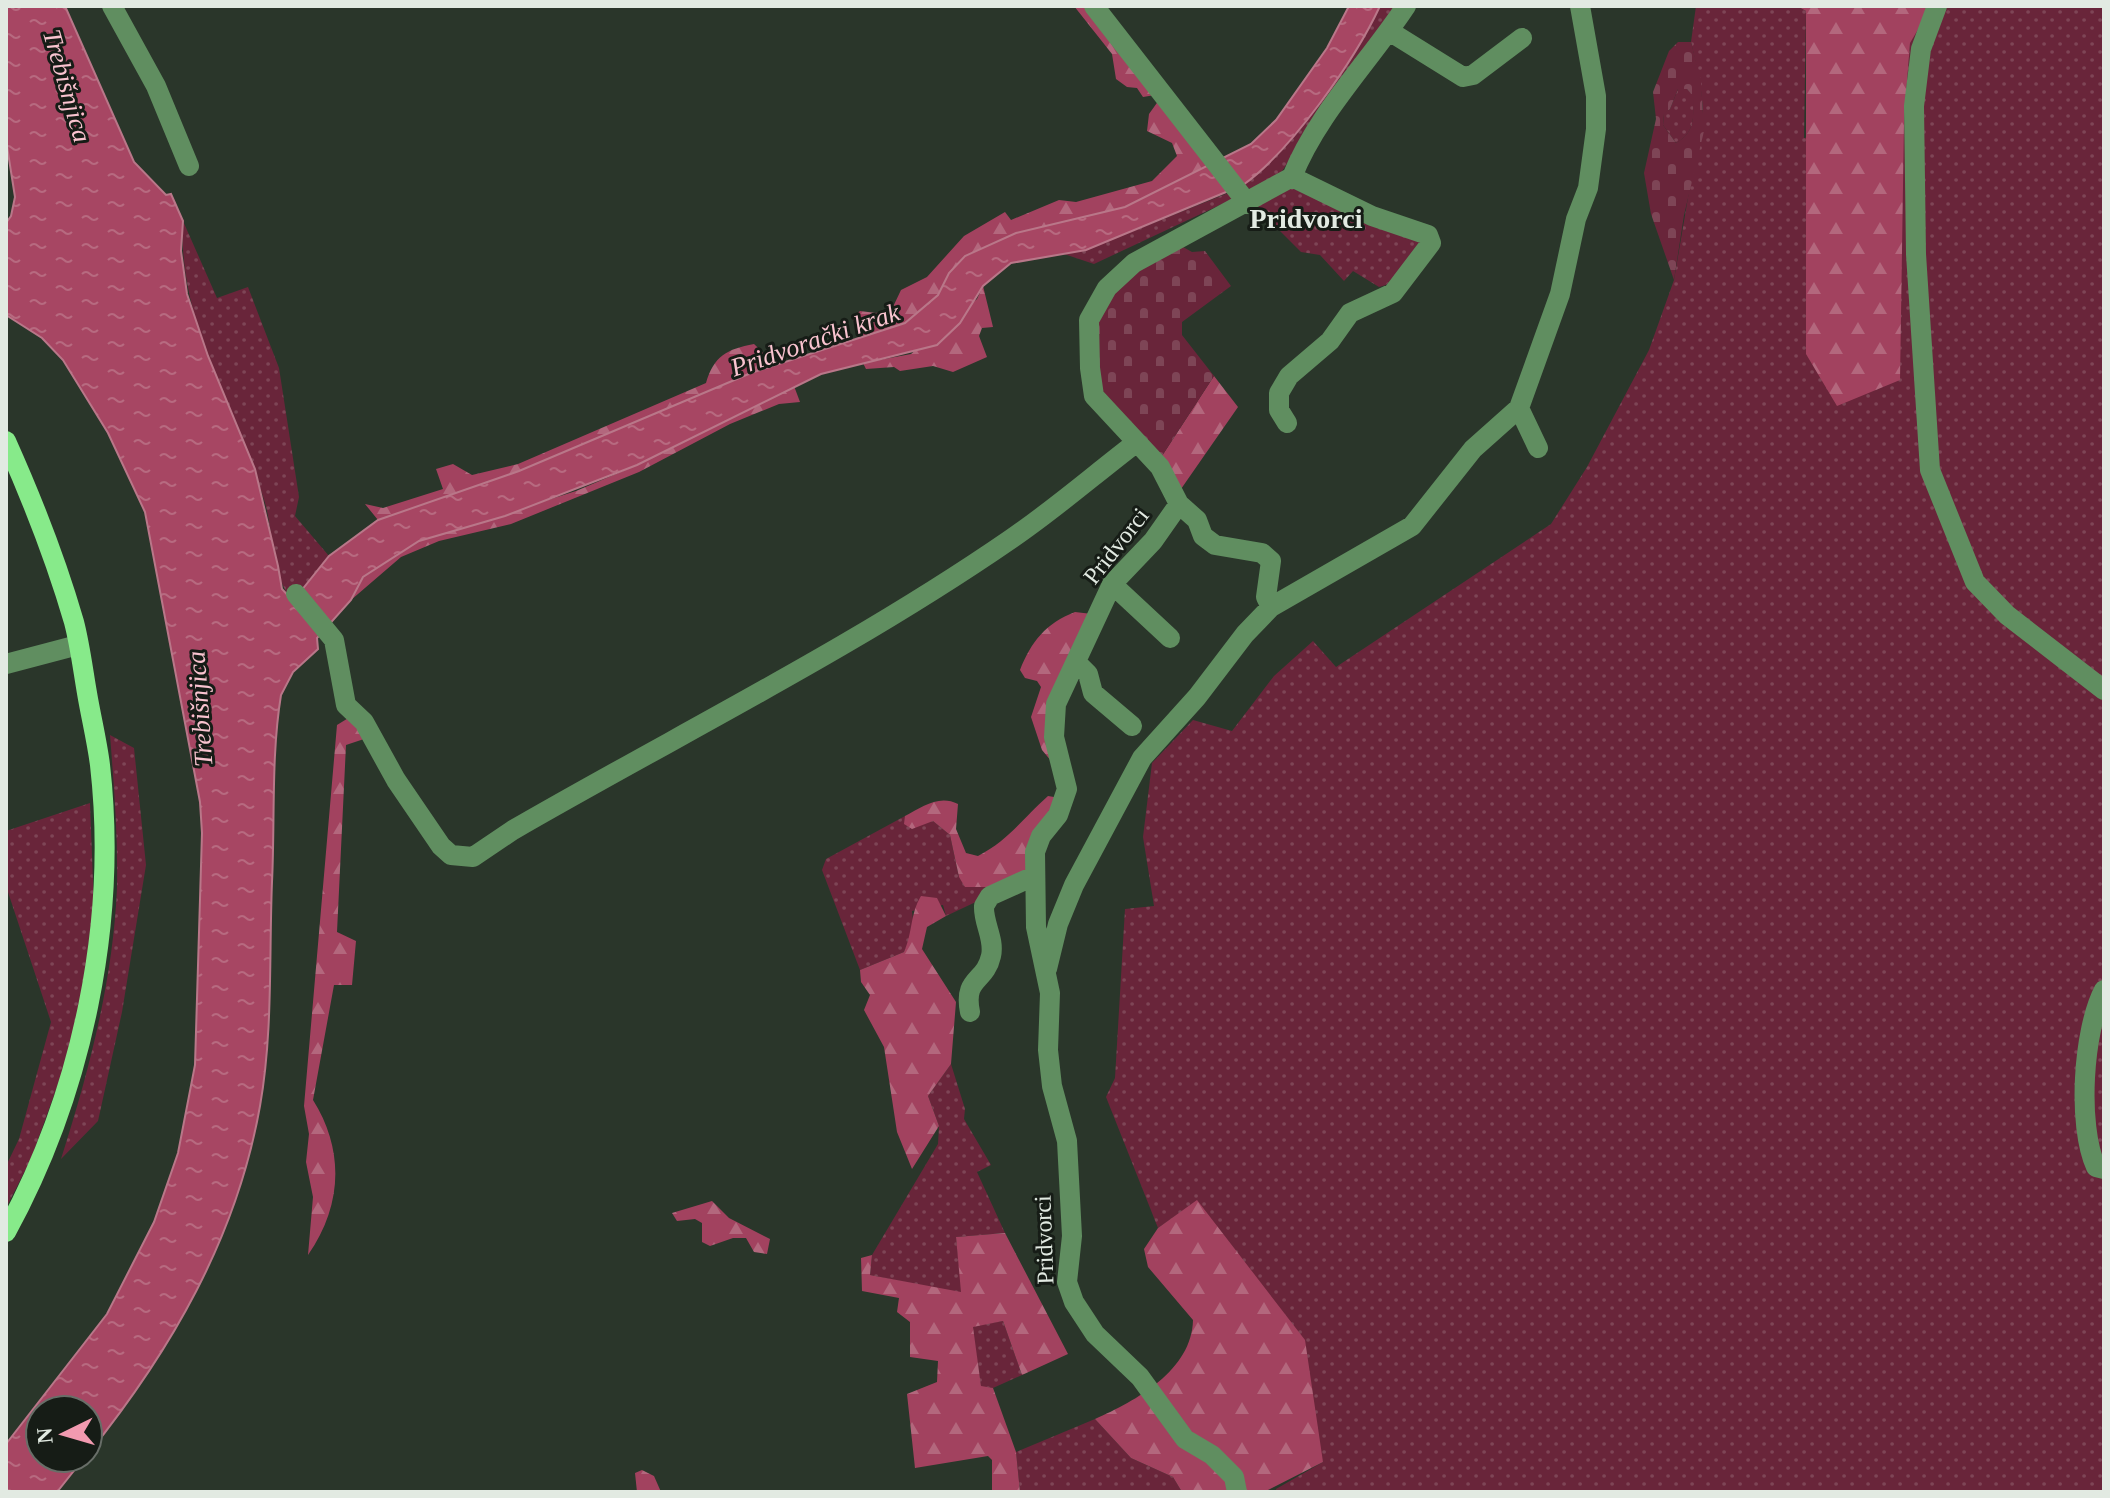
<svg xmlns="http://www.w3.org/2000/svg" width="2110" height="1498" font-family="'Times New Roman',serif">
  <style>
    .grass { fill: url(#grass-dots) }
    .forest { fill: url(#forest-firs) }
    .cemetery { fill: url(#cemetery-stones); fill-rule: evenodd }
    .water { fill: url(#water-ripples); stroke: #b97789; stroke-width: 2 }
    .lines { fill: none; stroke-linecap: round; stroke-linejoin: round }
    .minor { stroke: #608e60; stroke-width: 20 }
    .major { stroke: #87ea8a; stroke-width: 20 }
    .labels { text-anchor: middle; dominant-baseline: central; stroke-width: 6; stroke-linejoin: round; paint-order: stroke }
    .street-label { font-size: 24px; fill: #e2eae2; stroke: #161c16 }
    .water-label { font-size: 26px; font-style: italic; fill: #fac4d0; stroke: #161c16 }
    .quarter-label { font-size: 28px; font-weight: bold; fill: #e2eae2; stroke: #161c16 }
  </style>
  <defs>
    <pattern id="grass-dots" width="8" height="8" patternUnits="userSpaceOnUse" patternTransform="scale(2)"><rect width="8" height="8" fill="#69253a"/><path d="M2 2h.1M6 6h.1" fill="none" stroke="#7e4556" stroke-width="1.8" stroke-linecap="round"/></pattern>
    <pattern id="forest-firs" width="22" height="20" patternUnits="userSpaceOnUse" patternTransform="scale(2)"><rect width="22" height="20" fill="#a2425f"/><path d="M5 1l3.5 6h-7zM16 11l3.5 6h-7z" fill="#b3677d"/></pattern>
    <pattern id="cemetery-stones" width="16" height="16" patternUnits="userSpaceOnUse" patternTransform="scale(2)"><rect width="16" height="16" fill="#69253a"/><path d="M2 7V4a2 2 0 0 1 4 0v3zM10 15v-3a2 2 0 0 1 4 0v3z" fill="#7e4556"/></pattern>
    <pattern id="water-ripples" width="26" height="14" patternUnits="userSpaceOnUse" patternTransform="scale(2)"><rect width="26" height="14" fill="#a74663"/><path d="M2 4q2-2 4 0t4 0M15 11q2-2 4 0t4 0" fill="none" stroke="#b76a80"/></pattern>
  </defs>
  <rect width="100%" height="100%" fill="#2a362a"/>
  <path class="grass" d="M 1380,6 L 1396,6 L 1280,174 L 1250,189 L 1243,185 C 1291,151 1355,60 1380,6 Z
    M 1696,6 L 1797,6 L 1806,11 L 1804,138 L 1904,121 L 1910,42 L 1932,6 L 2104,6 L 2104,1492 L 1277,1492 L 1276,1489 L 1323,1462 L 1197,1201 L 1158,1228 L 1106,1097 L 1115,1078 L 1125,909 L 1154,906 L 1143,837 L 1152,763 L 1193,720 L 1232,731 L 1274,676 L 1313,641 L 1336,667 L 1551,524 L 1587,467 L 1649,350 L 1674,280 L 1703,109 L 1700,81 L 1691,42 Z
    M 1678,89 L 1687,89 L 1694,96 C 1693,117 1696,132 1676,143 L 1663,125 L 1664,113 L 1670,109 Z
    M 1289,187 L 1423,242 L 1420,253 L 1386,285 L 1379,287 L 1353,271 L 1344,281 L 1320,255 L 1301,252 L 1256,207 Z
    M 1233,191 L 1237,197 L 1094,264 L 1064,254 L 1086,250 Z
    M 183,221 L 217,298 L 248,287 L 279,368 L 299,497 L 295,516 L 329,556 L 293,601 C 271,576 274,535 265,503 C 237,409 177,322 183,221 Z
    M 110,735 L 134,748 L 146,865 L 122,1012 L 98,1121 L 61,1159 C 89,1071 113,981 117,888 C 118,837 114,786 110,735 Z
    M 90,803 L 94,908 L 76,1034 L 31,1159 L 6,1208 L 6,1166 L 19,1139 L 51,1022 L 6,886 L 6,831 Z
    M 905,816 L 905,824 L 933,821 L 950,835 L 959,877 L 991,887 L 980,900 L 946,916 L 943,905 L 912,911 L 914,930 L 904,952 L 860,970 L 822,870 L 826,859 Z
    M 951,1064 L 965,1109 L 964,1119 L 991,1165 L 977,1172 L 1005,1233 L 956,1237 L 962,1292 L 954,1292 L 870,1275 L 872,1255 L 938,1144 L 939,1126 L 928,1096 Z
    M 1003,1321 L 1022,1375 L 993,1388 L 981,1387 L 972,1326 Z
    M 1095,1419 L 1131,1458 L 1173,1477 L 1182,1492 L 1020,1492 L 1016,1452 Z"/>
  <path class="forest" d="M 1074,6 L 1087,6 L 1155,95 L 1143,97 L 1137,88 L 1127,87 L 1116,79 L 1112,54 Z
    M 1797,6 L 1932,6 L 1910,43 L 1904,121 L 1900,380 L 1837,406 L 1806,354 L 1806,11 Z
    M 1159,100 L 1213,165 L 1125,207 L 1016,233 L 949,273 L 938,295 L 905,323 L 865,338 L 852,318 L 860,311 L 876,313 L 892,309 L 901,290 L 927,277 L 964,236 L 1005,212 L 1011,220 L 1059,200 L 1076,202 L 1152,181 L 1177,156 L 1172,143 L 1147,131 L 1149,114 Z
    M 983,286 L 993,327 L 982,328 L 979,336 L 987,357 L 953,372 L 933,366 L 900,371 L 894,367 L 866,369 L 863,363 L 911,354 L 977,299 Z
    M 754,344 L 776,365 L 519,471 L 378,520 L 365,504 L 383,508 L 443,489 L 436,469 L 453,464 L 472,475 L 518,464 L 706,383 C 714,356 727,349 754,344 Z
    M 1214,376 L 1238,407 L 1181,489 L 1160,459 Z
    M 794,386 L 800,402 L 779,404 L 730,424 L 639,472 L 511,524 L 439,541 L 401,557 L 351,600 L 363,577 L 419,541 L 576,491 L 637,465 Z
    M 1075,612 L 1092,614 L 1055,687 L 1057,768 L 1042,750 L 1031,717 L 1041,687 L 1037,681 L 1025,678 L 1020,670 C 1031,642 1046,623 1075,612 Z
    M 350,717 L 367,738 L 346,745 L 337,932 L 356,941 L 352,985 L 334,985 L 313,1100 C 345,1151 342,1206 308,1255 L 313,1197 L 306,1162 L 309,1134 L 304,1106 L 337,725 Z
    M 1048,796 L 1060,798 L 1029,870 L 991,887 L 965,887 L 959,877 L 950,835 L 933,821 L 912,829 L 904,824 L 905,816 C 922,807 939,794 958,804 L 956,829 L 966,853 L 978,856 C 1009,840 1022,819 1048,796 Z
    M 921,896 L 937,898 L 946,916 L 927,927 L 922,949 L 956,1002 L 951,1064 L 928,1096 L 939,1126 L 912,1169 L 897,1132 L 884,1047 L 864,1010 L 870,995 L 861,982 L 860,970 L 904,952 C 913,932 910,914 921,896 Z
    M 1197,1200 L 1305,1340 L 1323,1462 L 1264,1492 L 1182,1492 L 1173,1477 L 1131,1458 L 1095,1419 C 1136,1401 1192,1370 1193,1320 L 1148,1267 L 1144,1249 L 1158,1228 Z
    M 712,1201 L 729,1218 L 770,1239 L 767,1254 L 754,1252 L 746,1238 L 733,1238 L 710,1246 L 702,1242 L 702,1223 L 695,1219 L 677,1221 L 672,1213 Z
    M 1005,1233 L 1068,1354 L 1022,1375 L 1003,1321 L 973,1327 L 981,1386 L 993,1388 L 1016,1452 L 1020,1492 L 992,1492 L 992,1460 L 988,1456 L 915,1468 L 907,1394 L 937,1382 L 938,1361 L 910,1357 L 910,1322 L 897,1312 L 899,1298 L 862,1291 L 861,1258 L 872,1255 L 870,1275 L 961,1292 L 956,1237 Z
    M 642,1470 L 654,1476 L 661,1492 L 637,1492 L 635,1473 Z"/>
  <path class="cemetery" d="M 1678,42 L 1691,42 L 1701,81 L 1704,131 L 1684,215 L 1674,280 L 1651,214 L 1644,173 L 1656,119 L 1653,92 L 1669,51 ZM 1678,89 L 1687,89 L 1693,96 C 1693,117 1696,132 1676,143 L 1663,125 L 1664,114 L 1670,109 Z
    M 1183,247 L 1192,252 L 1205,251 L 1231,286 L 1182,322 L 1182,335 L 1214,376 L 1160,459 L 1098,394 L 1097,309 L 1126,277 Z"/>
  <path class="water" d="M 6,6 L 65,6 L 134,162 L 166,195 L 171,194 L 183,221 L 181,251 L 187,294 L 208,356 L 255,469 L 278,566 L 282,589 L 293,601 L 329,556 L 378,520 L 519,471 L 751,373 L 905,323 L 938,295 L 949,273 L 965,256 L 1016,233 L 1125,207 L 1251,144 L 1276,120 L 1327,48 L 1349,6 L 1380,6 C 1355,60 1291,151 1243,185 L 1086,250 L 1011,263 L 983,286 L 960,323 L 937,345 L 821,374 L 637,465 L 505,516 L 419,541 L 363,577 L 351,600 L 317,638 L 318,649 L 293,672 L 281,695 C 271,756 275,821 272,882 C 269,956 273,1033 260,1106 C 237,1237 171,1351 88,1454 L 88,1410 L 40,1410 L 40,1458 L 84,1458 L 57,1492 L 6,1492 L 6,1444 L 107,1314 L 154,1222 L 178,1153 L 195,1065 L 202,833 L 200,802 L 145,512 L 108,433 L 63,360 L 42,338 L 6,315 L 6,223 L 11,216 L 15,197 L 6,140 Z"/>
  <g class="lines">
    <path class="minor" d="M 112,6 L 156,86 L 189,166
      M 1094,6 L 1248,204
      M 1937,6 L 1921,49 L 1914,106 L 1916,254 L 1930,470 L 1975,582 L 2007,615 L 2104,690
      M 1389,31 L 1463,77 L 1473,75 L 1522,38
      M 1287,423 L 1279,410 L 1279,393 L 1289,376 L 1330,341 L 1350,313 L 1393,293 L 1431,243 L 1428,235 L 1372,216 L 1292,177
      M 1538,448 L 1519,408 L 1560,294 L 1576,219 L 1588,188 L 1596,129 L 1596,96 L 1580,6
      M 1179,504 L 1197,520 L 1203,536 L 1215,545 L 1262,553 L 1271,561 L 1266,597 L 1271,607
      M 1112,584 L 1170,638
      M 296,594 L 334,640 L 346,705 L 364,722 L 396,780 L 441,846 L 451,855 L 473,857 L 513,830 C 679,734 853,648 1011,539 C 1055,509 1095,474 1137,442
      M 1076,662 L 1088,674 L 1093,693 L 1132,726
      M 6,664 L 78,645
      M 1047,969 L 1058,924 L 1074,885 L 1142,758 L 1197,697 L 1245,634 L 1271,607 L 1412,526 L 1473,449 L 1519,408
      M 2104,990 C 2083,1030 2077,1125 2096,1167 L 2104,1169
      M 970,1012 C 963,977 985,983 991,956 C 995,939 983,923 984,906 L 990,896 L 1034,876
      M 1237,1492 L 1234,1477 L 1212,1455 L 1185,1439 L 1140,1377 L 1095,1334 L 1074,1302 L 1067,1282 L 1072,1236 L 1067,1141 L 1052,1086 L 1048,1050 L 1050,993 L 1036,927 L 1035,852 L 1041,836 L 1058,815 L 1067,789 L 1054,737 L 1056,704 L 1112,584 L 1153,541 L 1179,504 L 1160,467 L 1094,396 L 1090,368 L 1089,320 L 1107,288 L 1134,263 L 1292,177 C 1317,114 1369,62 1406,6"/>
    <path class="major" d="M 6,441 C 32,499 56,560 74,622 C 80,645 83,670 87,693 C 91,717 97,741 100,765 C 118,923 82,1093 6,1232"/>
  </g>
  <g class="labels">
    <g class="street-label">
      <text transform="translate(1116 546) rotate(-52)">Pridvorci</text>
      <text transform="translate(1044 1240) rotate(-92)">Pridvorci</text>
    </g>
    <g class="water-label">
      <text transform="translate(67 86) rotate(74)">Trebišnjica</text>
      <text transform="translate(815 340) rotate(-19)">Pridvorački krak</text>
      <text transform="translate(200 709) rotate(-94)">Trebišnjica</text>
    </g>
    <g class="quarter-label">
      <text x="1306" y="218">Pridvorci</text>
    </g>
  </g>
  <rect width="2110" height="1498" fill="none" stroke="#e2eae2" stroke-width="16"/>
  <g transform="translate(64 1434) rotate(265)"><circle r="38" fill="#161c16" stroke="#686e68" stroke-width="2"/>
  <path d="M0-6L14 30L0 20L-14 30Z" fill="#f29ab0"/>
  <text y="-12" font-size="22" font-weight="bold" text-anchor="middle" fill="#e2eae2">N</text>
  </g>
</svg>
